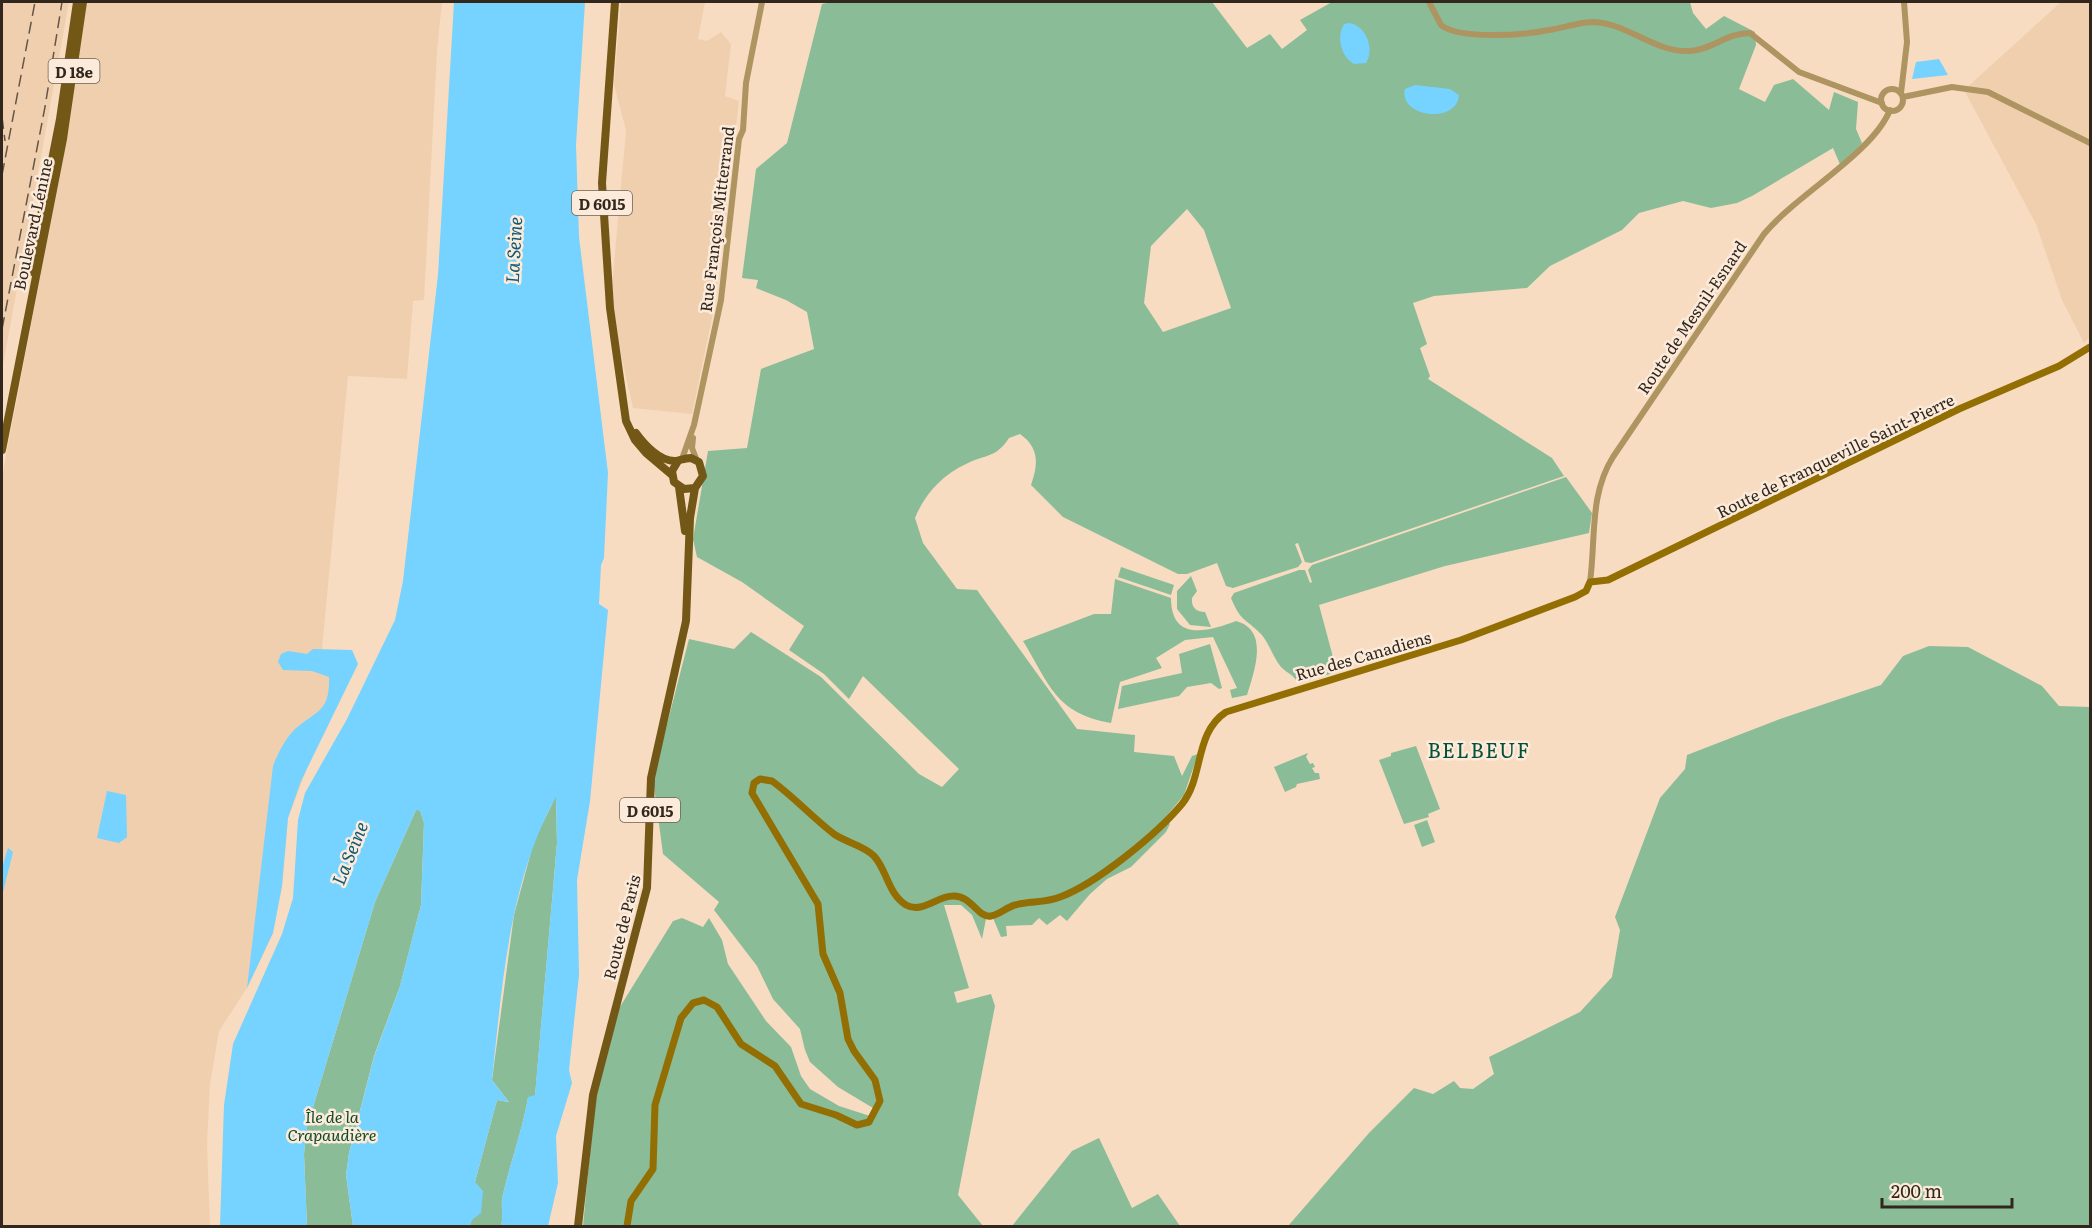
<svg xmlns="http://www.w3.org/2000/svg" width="2092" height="1228" font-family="Literata,serif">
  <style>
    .built { fill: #f0cfaf }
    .green { fill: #8abc98; fill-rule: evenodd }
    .water { fill: #76d2fe }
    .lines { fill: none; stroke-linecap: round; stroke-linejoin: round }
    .tertiary { stroke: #ad9460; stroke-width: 6 }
    .secondary { stroke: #936e02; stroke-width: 7 }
    .primary { stroke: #725717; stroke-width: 8 }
    .rail { stroke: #645647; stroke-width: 1.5; stroke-dasharray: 12 6; stroke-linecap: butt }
    .labels { text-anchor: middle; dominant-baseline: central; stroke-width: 5; stroke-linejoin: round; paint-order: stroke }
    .shield { fill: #fcebdb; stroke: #6e6256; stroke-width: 1.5 }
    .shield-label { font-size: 15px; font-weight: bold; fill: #31271d }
    .street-label { font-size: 16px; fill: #31271d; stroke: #fcebdb }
    .park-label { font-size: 16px; font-style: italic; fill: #0f4a28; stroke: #fcebdb }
    .water-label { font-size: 18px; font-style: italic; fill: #0d5976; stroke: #fcebdb }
    .quarter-label { font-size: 20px; letter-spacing: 1.5px; fill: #055036; stroke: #fcebdb }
  </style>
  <rect width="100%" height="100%" fill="#f7dcc1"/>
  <path class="built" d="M 2,2 L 69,2 L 2,371 Z
    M 86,2 L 442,2 L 437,51 L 424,300 L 413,301 L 407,379 L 348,376 L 322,649 L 347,665 L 288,818 L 282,886 L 273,933 L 247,988 L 219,1031 L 210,1084 L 207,1145 L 210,1226 L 2,1226 L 2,477 L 69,126 Z
    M 621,2 L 705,2 L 698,39 L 707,41 L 721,32 L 731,44 L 725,96 L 739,101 L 715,303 L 692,414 L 633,408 L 617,337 L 611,298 L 626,130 L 614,85 Z
    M 2061,2 L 2090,2 L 2090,337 L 2084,343 L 2062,300 L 2036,224 L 1964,90 Z"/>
  <path class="green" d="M 832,2 L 1212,2 L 1247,48 L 1270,34 L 1282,49 L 1307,30 L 1300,20 L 1332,2 L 1690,2 L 1693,13 L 1706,29 L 1724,16 L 1755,32 L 1756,45 L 1739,89 L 1765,102 L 1774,85 L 1793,79 L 1829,110 L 1834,92 L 1858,102 L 1856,129 L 1862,143 L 1842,169 L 1833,148 L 1752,196 L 1737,203 L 1711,208 L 1683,201 L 1639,213 L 1622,230 L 1550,266 L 1527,288 L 1434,296 L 1413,303 L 1427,344 L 1420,348 L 1430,376 L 1428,379 L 1552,458 L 1564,476 L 1311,563 L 1305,562 L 1298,543 L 1295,544 L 1302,562 L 1298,567 L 1233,588 L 1226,586 L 1217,563 L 1187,574 L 1178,574 L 1063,517 L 1031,485 C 1038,465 1040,448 1020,434 L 1009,438 C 996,458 986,454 966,464 C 943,474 924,495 915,518 L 923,543 L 957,589 L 977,590 L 1077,729 L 1135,735 L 1134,752 L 1174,756 L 1182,776 L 1192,756 L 1198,754 L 1184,795 L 1165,818 L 1170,824 L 1166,832 L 1131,867 L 1107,879 L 1090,894 L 1067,921 L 1060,915 L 1047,925 L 1039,918 L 1032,925 L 1006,926 L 1007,936 L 1001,937 L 993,918 L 986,919 L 982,939 L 972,915 L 961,905 L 944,905 L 969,988 L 954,992 L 957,1003 L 991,994 L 995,1006 L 958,1195 L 983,1226 L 583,1226 L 596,1087 L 615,1015 L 673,921 L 682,918 L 703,927 L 709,918 L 722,940 L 728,964 L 766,1021 L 791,1047 L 801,1076 L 810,1089 L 839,1106 L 870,1116 L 873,1108 L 838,1087 L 810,1062 L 805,1050 L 800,1029 L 773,999 L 757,966 L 714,910 L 719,902 L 663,854 L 653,779 L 689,639 L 734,649 L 751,632 L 821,677 L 919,774 L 942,787 L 959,769 L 863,676 L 849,699 L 824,674 L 789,650 L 804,626 L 742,582 L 697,557 L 693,539 L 708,451 L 747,448 L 761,369 L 814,349 L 807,312 L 786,300 L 756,288 L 758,280 L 742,278 L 756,169 L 787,143 L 822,4 ZM 1187,209 L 1204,230 L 1231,308 L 1163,332 L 1144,303 L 1151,246 Z
    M 1566,477 L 1592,513 L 1589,533 L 1445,566 L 1319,605 L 1337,672 L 1298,683 C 1293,674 1288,674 1281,667 C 1273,657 1269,643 1261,634 C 1244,617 1241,622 1231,598 L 1234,593 L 1299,570 L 1305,570 L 1310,583 L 1312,582 L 1308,570 L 1312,565 Z
    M 1121,567 L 1174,585 L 1171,595 L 1118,577 Z
    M 1191,576 L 1197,591 L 1192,598 C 1191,607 1196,612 1205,612 L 1211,627 L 1190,625 L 1177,609 L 1177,591 Z
    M 1115,579 L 1171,598 C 1171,643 1210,631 1236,621 C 1270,630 1254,672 1247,695 L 1232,698 L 1230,690 L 1237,688 L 1213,637 L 1185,640 L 1156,658 L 1162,668 L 1120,682 L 1111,723 C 1055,713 1050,685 1023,641 L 1094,614 L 1111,614 Z
    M 1210,644 L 1222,688 L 1219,689 L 1211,683 L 1187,687 L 1179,696 L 1118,709 L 1122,686 L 1182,673 L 1179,654 Z
    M 1929,646 L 1968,647 L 2042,686 L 2059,706 L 2090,707 L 2090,1226 L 1288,1226 L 1369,1133 L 1414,1088 L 1433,1094 L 1454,1081 L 1460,1088 L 1473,1089 L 1494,1074 L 1489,1057 L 1580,1012 L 1612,977 L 1620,930 L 1615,917 L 1660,798 L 1685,769 L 1687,755 L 1780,719 L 1881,685 L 1903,656 Z
    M 1416,746 L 1440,809 L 1428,814 L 1429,817 L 1404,824 L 1379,760 L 1391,756 L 1391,753 Z
    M 1308,753 L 1306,757 L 1310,764 L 1313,763 L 1315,767 L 1312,768 L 1315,773 L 1319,773 L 1320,779 L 1297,784 L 1296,787 L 1285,792 L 1274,767 Z
    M 556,796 L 557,843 L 535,1096 L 528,1098 C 522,1131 511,1161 503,1194 C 500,1205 504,1215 501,1226 L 470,1226 L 475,1182 L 497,1100 L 509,1102 L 492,1080 L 514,915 L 534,841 Z
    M 416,810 L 420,810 L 424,823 L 421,905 L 400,986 L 374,1056 L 349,1153 L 346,1175 L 353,1226 L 307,1226 L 304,1154 L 307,1127 L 375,902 Z
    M 1427,820 L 1435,842 L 1422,847 L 1414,825 Z
    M 1099,1138 L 1132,1208 L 1158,1194 L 1180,1226 L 1012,1226 L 1072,1151 Z"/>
  <path class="water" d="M 454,2 L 585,2 L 576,145 L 579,237 L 608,473 L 604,558 L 601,565 L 599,604 L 608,610 L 590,801 L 577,880 L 579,975 L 569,1070 L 572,1083 L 556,1136 L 558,1183 L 548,1226 L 501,1226 C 504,1215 500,1204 503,1194 C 511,1161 522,1131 528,1097 L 535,1095 L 557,843 L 556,797 C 509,881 502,986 492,1080 L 509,1102 L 497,1100 L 475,1182 L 483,1191 L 481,1213 L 472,1220 L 470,1226 L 353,1226 L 346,1175 L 349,1153 L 374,1057 L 400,986 L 421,905 L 424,823 L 420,811 L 416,810 L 375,902 L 307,1127 L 304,1154 L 307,1226 L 220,1226 L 224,1105 L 233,1044 L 282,934 L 293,898 L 298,820 L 305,793 L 347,719 L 395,620 L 403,581 L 438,275 Z
    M 1349,23 C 1366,25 1375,49 1366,63 L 1354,64 C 1341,57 1336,37 1344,24 Z
    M 1939,59 L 1948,75 L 1912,79 L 1916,62 Z
    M 1415,85 L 1450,89 L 1459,95 C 1457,125 1398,117 1405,89 Z
    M 313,649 L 352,650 L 358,664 L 301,781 L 288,818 L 282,886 L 273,933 L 247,988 L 273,766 C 278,753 285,739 295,729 C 317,710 330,712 329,677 L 312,671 L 283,670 L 278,662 L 281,654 L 288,651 L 307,654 Z
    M 107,791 L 126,795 L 127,837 L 119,843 L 97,838 Z
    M 8,848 L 13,852 L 2,896 L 2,868 Z"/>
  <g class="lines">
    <path class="tertiary" d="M 1429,2 L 1441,25 C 1459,40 1525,35 1549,30 C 1564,28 1578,22 1594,22 C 1627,23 1655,53 1690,51 C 1712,50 1726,33 1750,33 L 1799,72 L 1882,103
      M1881 100a11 11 0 1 1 22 0a11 11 0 1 1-22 0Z
      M 1901,93 L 1907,42 L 1904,2
      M 1903,97 L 1952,87 L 1988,92 L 2090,143
      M 693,438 L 692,448 L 697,461
      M 682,459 L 694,425 L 721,300 L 739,139 L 743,130 L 746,83 L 762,2
      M 1590,582 C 1596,539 1589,495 1613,457 L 1764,234 C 1797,194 1872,154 1890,110"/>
    <path class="secondary" d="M 627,1226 L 631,1201 L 653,1169 L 655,1105 L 681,1018 L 693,1003 L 704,1000 L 717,1007 L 741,1044 L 775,1066 L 801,1104 L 836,1115 L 857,1125 L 869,1122 L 880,1101 L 875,1080 L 854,1051 L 848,1039 L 840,993 L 823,954 L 818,904 L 752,793 L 754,783 L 760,779 L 772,781 C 794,797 813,818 834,834 C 847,843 863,845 874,856 C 887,870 888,894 906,905 C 922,914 937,896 953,896 C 971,895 979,919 991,916 C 999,915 1007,907 1015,905 C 1030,901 1045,903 1060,897 C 1096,884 1157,834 1182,804 C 1204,777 1194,733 1226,712 L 1461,640 L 1575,597 L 1586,591 L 1590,582 L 1608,580 L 1959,409 L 2059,366 L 2090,347"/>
    <path class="primary" d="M 615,2 L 602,183 L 610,308 L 626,421 L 635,440 L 646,453 L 672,475
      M 30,272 L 60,119 L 77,2
      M 636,433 C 644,444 660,462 676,461 C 681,460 685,458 691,458 L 699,462 L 703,476 L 695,488 L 684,489 L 674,482 L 672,471 L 678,461
      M 2,450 L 63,139 L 83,2
      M 679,487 L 685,531
      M 578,1226 L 593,1095 L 647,888 L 651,778 L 686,621 L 690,518 L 695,488"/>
    <path class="rail" d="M 2,117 L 5,141
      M 2,175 L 35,2
      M 2,329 L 45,107 L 62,2"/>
  </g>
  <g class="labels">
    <g class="shield">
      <rect x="48.5" y="59" width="51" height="24" rx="4.5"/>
      <rect x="572" y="191" width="60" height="24" rx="4.5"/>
      <rect x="620" y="798" width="60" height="24" rx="4.5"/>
    </g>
    <g class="shield-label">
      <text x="74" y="71">D 18e</text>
      <text x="602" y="203">D 6015</text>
      <text x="650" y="810">D 6015</text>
    </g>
    <g class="street-label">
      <text transform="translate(716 219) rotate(-83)">Rue François Mitterrand</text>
      <text transform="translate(32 224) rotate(-78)">Boulevard Lénine</text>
      <text transform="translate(1691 317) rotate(-56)">Route de Mesnil-Esnard</text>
      <text transform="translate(1835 455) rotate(-26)">Route de Franqueville Saint-Pierre</text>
      <text transform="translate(1363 655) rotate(-16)">Rue des Canadiens</text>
      <text transform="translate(621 927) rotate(-76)">Route de Paris</text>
    </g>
    <g class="park-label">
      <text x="332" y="1116">Île de la<tspan x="332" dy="18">Crapaudière</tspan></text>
    </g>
    <g class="water-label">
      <text transform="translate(513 250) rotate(-87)">La Seine</text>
      <text transform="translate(349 853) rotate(-68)">La Seine</text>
    </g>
    <g class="quarter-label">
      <text x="1479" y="749">BELBEUF</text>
    </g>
  </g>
  <rect width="2092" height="1228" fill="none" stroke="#31271d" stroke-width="6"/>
  <path d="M1882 1198v9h130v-9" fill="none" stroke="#31271d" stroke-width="3"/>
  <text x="1891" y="1198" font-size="18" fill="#31271d" stroke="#fcebdb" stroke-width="4.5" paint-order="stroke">200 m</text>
</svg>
